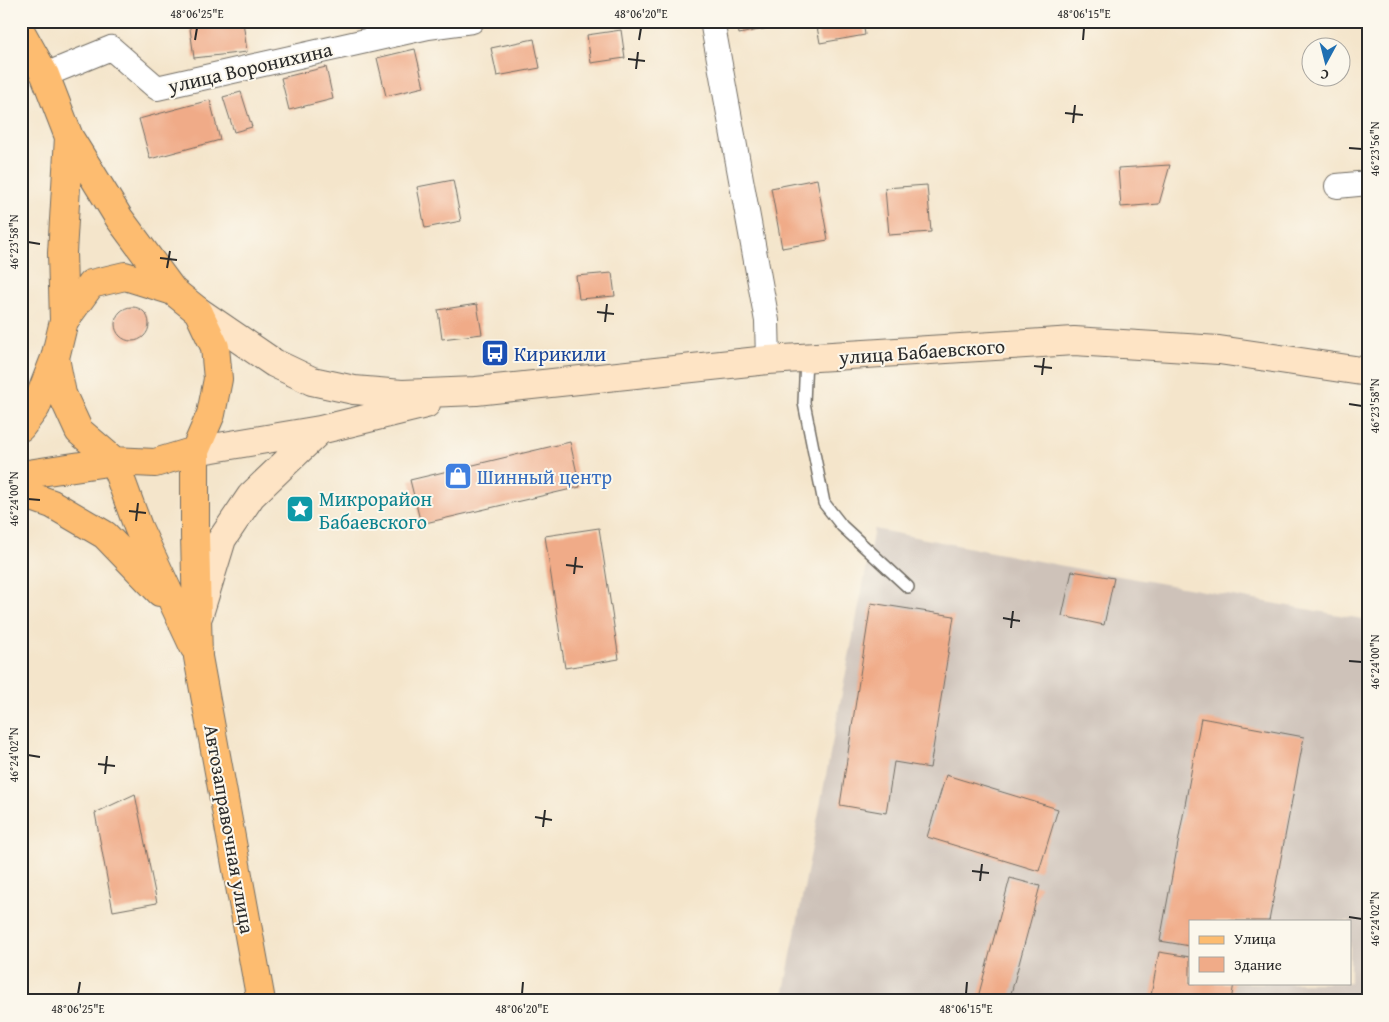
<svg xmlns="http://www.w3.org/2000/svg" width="1389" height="1022" font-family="'Gentium Book Plus',serif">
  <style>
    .industrial { fill: #cec2b9; fill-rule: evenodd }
    .building { fill: #f0ab88 }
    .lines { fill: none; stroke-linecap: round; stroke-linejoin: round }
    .service-casing { stroke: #716c63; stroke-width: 14 }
    .minor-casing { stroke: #716c63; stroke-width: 26 }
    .secondary-casing { stroke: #716c63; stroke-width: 30 }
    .primary-casing { stroke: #716c63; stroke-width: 30 }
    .service { stroke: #fff; stroke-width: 11 }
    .minor { stroke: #fff; stroke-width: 24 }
    .secondary { stroke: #fee4c5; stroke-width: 28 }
    .primary { stroke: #fdbc6f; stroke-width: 28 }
    .ticks { fill: none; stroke: #2b2b2b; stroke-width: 2 }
    .labels { text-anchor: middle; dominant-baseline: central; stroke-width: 4; stroke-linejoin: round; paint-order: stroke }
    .street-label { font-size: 20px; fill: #2b2b2b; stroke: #fbf7ec }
    .transit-label { font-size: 20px; fill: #164399; stroke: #fbf7ec; text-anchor: start }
    .shop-label { font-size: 20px; fill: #366cbe; stroke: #fbf7ec; text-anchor: start }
    .culture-label { font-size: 20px; fill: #0d838f; stroke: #fbf7ec; text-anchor: start }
    .neatline { fill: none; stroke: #2b2b2b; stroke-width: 2 }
    .ticks-label { font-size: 12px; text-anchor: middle; fill: #2b2b2b }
  </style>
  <rect width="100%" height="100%" fill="#fbf7ec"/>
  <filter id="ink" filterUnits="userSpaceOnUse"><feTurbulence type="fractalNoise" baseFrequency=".02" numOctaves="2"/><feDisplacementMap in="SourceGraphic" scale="10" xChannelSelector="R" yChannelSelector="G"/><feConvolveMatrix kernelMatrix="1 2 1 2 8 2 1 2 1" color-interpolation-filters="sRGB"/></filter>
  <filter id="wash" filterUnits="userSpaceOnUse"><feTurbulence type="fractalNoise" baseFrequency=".0096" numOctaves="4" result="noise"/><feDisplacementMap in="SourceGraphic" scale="20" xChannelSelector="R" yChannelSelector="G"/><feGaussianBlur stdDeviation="1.12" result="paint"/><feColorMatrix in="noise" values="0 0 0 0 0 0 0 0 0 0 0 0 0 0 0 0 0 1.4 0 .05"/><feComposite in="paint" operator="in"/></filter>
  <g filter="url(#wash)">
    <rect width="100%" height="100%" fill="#f4e5cb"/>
    <path class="industrial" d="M 874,529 L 1074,568 L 1368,620 L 1368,1001 L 782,1001 ZM 1190,921 L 1350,921 L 1350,983 L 1190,983 Z"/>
    <g id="blocks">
      <path class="building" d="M 189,21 L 243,21 L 247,52 L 194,58 Z
        M 737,21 L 782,21 L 783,25 L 739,34 Z
        M 816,21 L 863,21 L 865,35 L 820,43 Z
        M 621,30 L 625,58 L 591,63 L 587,35 Z
        M 534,39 L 540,68 L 497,76 L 491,48 Z
        M 415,49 L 424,87 L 386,96 L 377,58 Z
        M 326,67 L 333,99 L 289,110 L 281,78 Z
        M 241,92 L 252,127 L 234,132 L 223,97 Z
        M 210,100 L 220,140 L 150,159 L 139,119 Z
        M 1170,165 L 1159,204 L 1121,207 L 1118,168 Z
        M 817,179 L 828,240 L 782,248 L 771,188 Z
        M 453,180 L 461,221 L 425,228 L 417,187 Z
        M 927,185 L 931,232 L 889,235 L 885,188 Z
        M 612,273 L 615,296 L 579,299 L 576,276 Z
        M 477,304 L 482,334 L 442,339 L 438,310 Z
        M115 324a17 17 0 1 1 34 0a17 17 0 1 1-34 0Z
        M 570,442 L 580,487 L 421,524 L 410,480 Z
        M 599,528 L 619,659 L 565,668 L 545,536 Z
        M 1072,571 L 1114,578 L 1104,625 L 1062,616 Z
        M 871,603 L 954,616 L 930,768 L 894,762 L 886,813 L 840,805 Z
        M 1201,718 L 1304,737 L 1269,921 L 1190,921 L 1190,946 L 1160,941 Z
        M 946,775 L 1058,809 L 1039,871 L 927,837 Z
        M 135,794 L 157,903 L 113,911 L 95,813 Z
        M 1010,878 L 1040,886 L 1009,1001 L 977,1001 Z
        M 1159,952 L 1190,957 L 1190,983 L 1234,983 L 1231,1001 L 1150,1001 Z"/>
    </g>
  </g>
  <g filter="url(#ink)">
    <use href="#blocks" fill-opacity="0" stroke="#716c63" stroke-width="1"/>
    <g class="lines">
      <g class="service-casing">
        <path id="service" d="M 806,358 L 804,403 L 824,503 L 842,526 L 908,587"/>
      </g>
      <g class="minor-casing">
        <path id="minor" d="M 712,21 L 767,321 L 768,360
          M 45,75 L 111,48 L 157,88 L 428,27 L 472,21
          M 1337,186 L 1368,183"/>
      </g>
      <g class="secondary-casing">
        <path id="secondary" d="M 198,311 L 274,363 L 312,381 L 354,390 L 402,394 L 476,391 L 768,360 L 1074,341 L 1219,350 L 1368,372
          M 195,451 L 320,430 L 426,404
          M 199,614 L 222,539 L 251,496 L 320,430"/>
      </g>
      <g class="primary-casing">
        <path id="primary" d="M 21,32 L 45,75 L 69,137 L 119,218 L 173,291 L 198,311 L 215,347 L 218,379 L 211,414 L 195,451 L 155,463 L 114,461 L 21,475
          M 64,321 L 91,284 L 125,276 L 173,291
          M 55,358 L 62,394 L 79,431 L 114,461 L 138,527 L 194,647
          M 21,427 L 36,407 L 55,358 L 64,321 L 62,253 L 69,137
          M 195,451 L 195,536 L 198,657 L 261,1001
          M 21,493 L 52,504 L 105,535 L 160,592"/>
      </g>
      <use href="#service" class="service"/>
      <use href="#minor" class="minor"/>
      <use href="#secondary" class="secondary"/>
      <use href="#primary" class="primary"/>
    </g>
  </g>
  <path class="ticks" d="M 195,40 L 197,28M 639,40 L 641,28M 1083,40 L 1084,28M 628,59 L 645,61M 636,69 L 638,52M 1065,113 L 1083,115M 1073,123 L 1075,105M 1349,148 L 1362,149M 28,242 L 40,244M 160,258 L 177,260M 167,268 L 170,251M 597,312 L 614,314M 605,322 L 607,304M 1034,366 L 1052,368M 1042,375 L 1044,358M 1349,404 L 1362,406M 28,499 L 40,500M 129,511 L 146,513M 136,521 L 138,503M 566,565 L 583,567M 574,574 L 576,557M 1003,618 L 1020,621M 1011,628 L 1013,611M 1349,661 L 1362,662M 28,755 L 40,757M 98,764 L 115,766M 105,774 L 107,756M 535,817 L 552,820M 543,827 L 545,810M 972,871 L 989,873M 980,881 L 982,864M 1349,917 L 1362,919M 78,994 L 80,982M 522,994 L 523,982M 966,994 L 967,982"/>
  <defs>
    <g id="bus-square" transform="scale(1.4375)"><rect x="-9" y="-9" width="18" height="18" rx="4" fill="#1a4fb4" stroke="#fbf7ec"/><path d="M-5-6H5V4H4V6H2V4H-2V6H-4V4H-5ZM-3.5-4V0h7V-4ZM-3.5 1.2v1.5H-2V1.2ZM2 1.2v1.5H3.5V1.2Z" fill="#fff"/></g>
    <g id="shop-square" transform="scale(1.4375)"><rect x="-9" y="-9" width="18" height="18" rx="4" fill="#3f7fe0" stroke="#fbf7ec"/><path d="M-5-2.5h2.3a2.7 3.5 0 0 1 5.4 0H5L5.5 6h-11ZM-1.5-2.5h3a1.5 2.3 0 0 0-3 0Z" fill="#fff"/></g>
    <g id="sight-square" transform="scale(1.4375)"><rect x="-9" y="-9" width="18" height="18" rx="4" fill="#0f9aa8" stroke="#fbf7ec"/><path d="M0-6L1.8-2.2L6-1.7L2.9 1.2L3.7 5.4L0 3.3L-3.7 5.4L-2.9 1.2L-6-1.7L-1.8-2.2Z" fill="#fff"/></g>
  </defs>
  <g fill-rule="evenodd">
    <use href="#bus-square" x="495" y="353"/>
    <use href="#shop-square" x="458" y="476"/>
    <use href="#sight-square" x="300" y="509"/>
  </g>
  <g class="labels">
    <g class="street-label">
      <text transform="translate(250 67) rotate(-13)">улица Воронихина</text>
      <text transform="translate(922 351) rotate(-4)">улица Бабаевского</text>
      <text transform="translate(230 829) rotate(80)">Автозаправочная улица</text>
    </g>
    <g class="transit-label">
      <text x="514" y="353">Кирикили</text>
    </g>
    <g class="shop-label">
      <text x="477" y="476">Шинный центр</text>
    </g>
    <g class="culture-label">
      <text x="319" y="498">Микрорайон<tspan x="319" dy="23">Бабаевского</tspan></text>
    </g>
  </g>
  <rect width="1389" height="1022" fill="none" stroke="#fbf7ec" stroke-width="55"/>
  <rect x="1189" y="920" width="162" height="65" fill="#fbf7ec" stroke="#a8a59f"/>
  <rect x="1199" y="936" width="25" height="8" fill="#fdbc6f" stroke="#a8a59f"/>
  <text x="1234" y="944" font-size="15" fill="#2b2b2b">Улица</text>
  <rect x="1199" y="957" width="25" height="15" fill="#f0ab88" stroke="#a8a59f"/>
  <text x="1234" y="970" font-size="15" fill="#2b2b2b">Здание</text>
  <g transform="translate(1326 62) rotate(187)"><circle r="24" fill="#fbf7ec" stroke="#a8a59f"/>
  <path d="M0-4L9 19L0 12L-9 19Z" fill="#1f6fb2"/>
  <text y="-8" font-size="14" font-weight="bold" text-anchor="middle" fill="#2b2b2b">С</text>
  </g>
  <rect x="28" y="28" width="1334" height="966" class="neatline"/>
  <g class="ticks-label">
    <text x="197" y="18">48°06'25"E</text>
    <text x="641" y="18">48°06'20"E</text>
    <text x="1084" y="18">48°06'15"E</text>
    <text transform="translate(1375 149) rotate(-90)" y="4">46°23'56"N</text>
    <text transform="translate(14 242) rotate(-90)" y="4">46°23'58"N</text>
    <text transform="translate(1375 406) rotate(-90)" y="4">46°23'58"N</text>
    <text transform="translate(14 499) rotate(-90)" y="4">46°24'00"N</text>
    <text transform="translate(1375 662) rotate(-90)" y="4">46°24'00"N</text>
    <text transform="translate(14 755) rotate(-90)" y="4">46°24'02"N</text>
    <text transform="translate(1375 919) rotate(-90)" y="4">46°24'02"N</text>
    <text x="78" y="1013">48°06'25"E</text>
    <text x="522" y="1013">48°06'20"E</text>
    <text x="966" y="1013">48°06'15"E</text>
  </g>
</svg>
